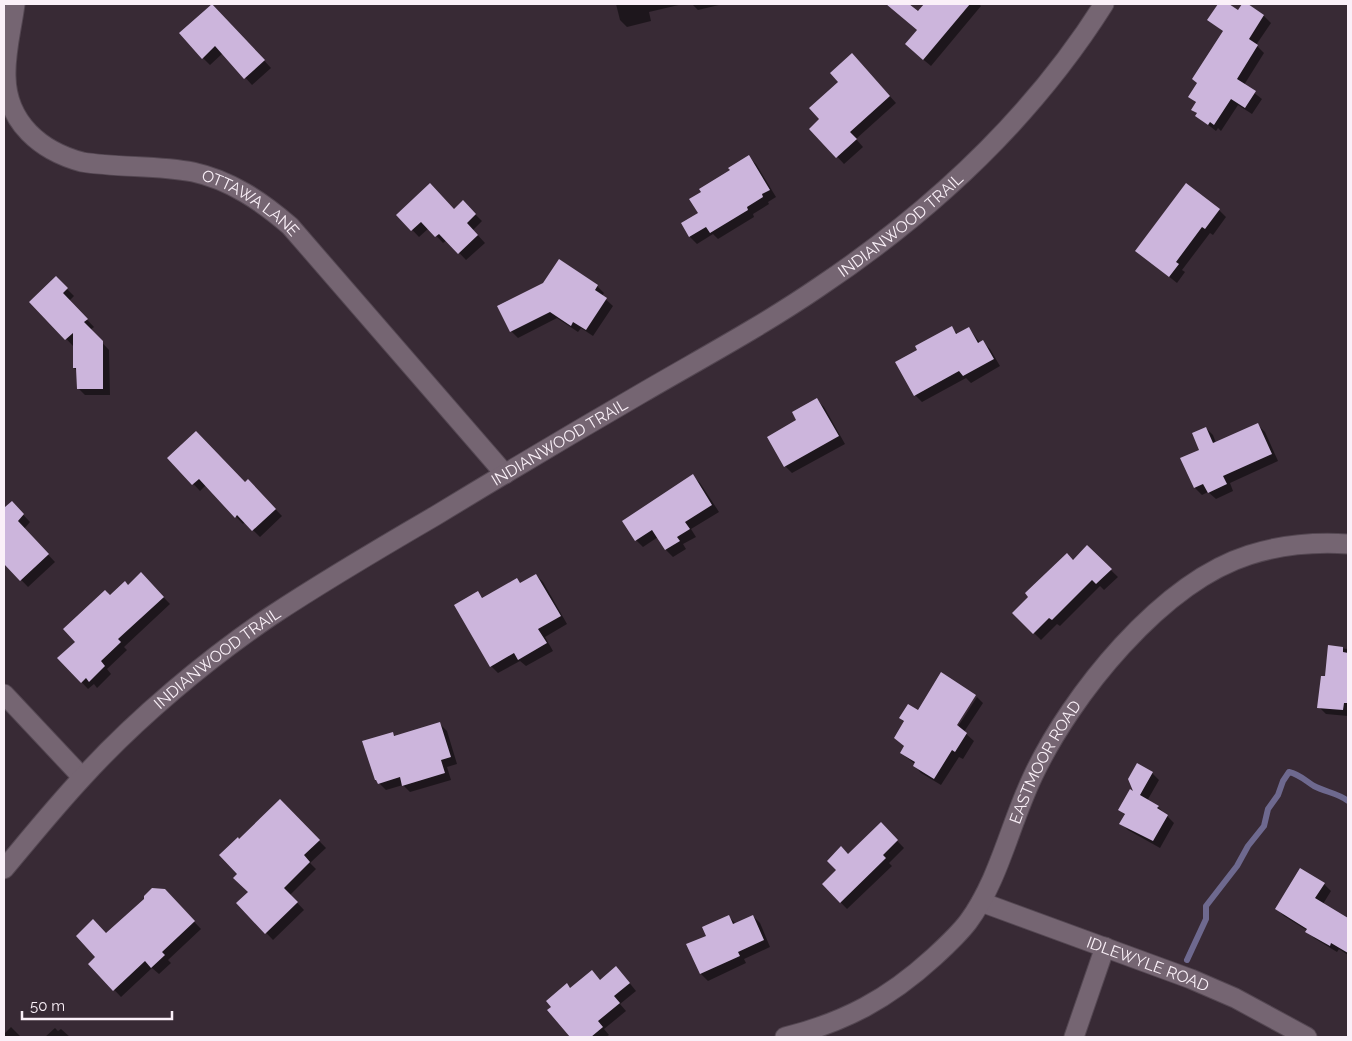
<svg xmlns="http://www.w3.org/2000/svg" width="1352" height="1041" font-family="Raleway,sans-serif">
  <style>
    .shadow { fill: #0007 }
    .lines { fill: none; stroke-linecap: round; stroke-linejoin: round }
    .stream { stroke: #6e698f; stroke-width: 6 }
    .building { fill: #ccb5dc }
    .street-casing { stroke: #544752; stroke-width: 21 }
    .street { stroke: #756572; stroke-width: 19 }
    .labels { text-anchor: middle; dominant-baseline: central; stroke-width: 5; stroke-linejoin: round; paint-order: stroke }
    .street-label { font-size: 16px; fill: #faf0f8; stroke: #382a35 }
  </style>
  <rect width="100%" height="100%" fill="#382a35"/>
  <path class="shadow" d="M 616,4 L 683,4 L 649,12 L 651,21 L 627,27 L 620,20 Z
    M 692,4 L 719,4 L 719,5 L 698,10 Z
    M 887,4 L 907,4 L 918,13 L 926,4 L 979,4 L 981,6 L 931,66 L 913,51 L 918,31 Z
    M 1219,4 L 1226,4 L 1238,11 L 1243,4 L 1246,4 L 1264,16 L 1271,23 L 1256,45 L 1264,53 L 1244,85 L 1262,99 L 1252,114 L 1238,105 L 1221,131 L 1218,128 L 1216,131 L 1197,116 L 1198,114 L 1193,109 L 1197,104 L 1190,96 L 1198,83 L 1224,32 L 1209,20 Z
    M 213,5 L 271,68 L 252,85 L 223,53 L 210,65 L 203,58 Z
    M 859,62 L 896,103 L 856,139 L 863,147 L 844,164 L 811,129 L 821,119 Z
    M 749,157 L 756,164 L 776,197 L 768,202 L 769,204 L 753,214 L 754,217 L 718,239 L 713,234 L 697,244 L 690,237 L 683,224 L 700,214 L 703,192 Z
    M 470,209 L 482,221 L 473,230 L 485,243 L 466,260 L 447,240 L 443,243 L 429,228 L 419,237 L 398,215 Z
    M 1219,210 L 1226,217 L 1213,235 L 1210,233 L 1182,270 L 1185,272 L 1177,283 L 1137,251 Z
    M 56,278 L 74,296 L 69,301 L 94,327 L 90,330 L 109,350 L 110,395 L 85,395 L 78,388 L 78,372 L 74,368 L 74,347 L 31,302 Z
    M 597,286 L 604,293 L 602,296 L 613,306 L 593,336 L 581,328 L 578,332 L 557,318 L 518,338 L 511,331 Z
    M 951,328 L 958,334 L 969,328 L 980,343 L 983,342 L 990,349 L 1000,366 L 971,383 L 966,378 L 922,402 L 915,395 L 919,350 Z
    M 817,400 L 824,407 L 845,444 L 792,473 L 785,466 L 798,421 Z
    M 1258,425 L 1265,432 L 1278,461 L 1230,483 L 1233,491 L 1216,499 L 1208,492 L 1202,495 L 1195,488 L 1206,428 L 1213,435 L 1216,443 Z
    M 169,458 L 245,483 L 248,481 L 282,516 L 260,537 L 245,522 L 243,524 L 206,485 L 200,491 Z
    M 693,476 L 700,483 L 719,512 L 691,529 L 696,537 L 683,544 L 686,549 L 673,557 L 666,550 L 658,537 L 643,547 L 636,540 Z
    M 12,503 L 30,522 L 24,529 L 55,562 L 28,587 L 4,562 L 4,507 L 5,509 Z
    M 1087,547 L 1118,577 L 1104,590 L 1100,586 L 1060,626 L 1057,624 L 1041,640 L 1014,613 Z
    M 141,574 L 170,604 L 124,647 L 127,650 L 107,669 L 111,674 L 97,688 L 94,684 L 88,689 L 59,658 L 76,642 L 110,596 L 128,586 Z
    M 536,575 L 543,582 L 567,624 L 545,637 L 553,651 L 526,666 L 520,661 L 498,673 L 491,666 L 456,605 L 478,593 L 484,599 L 521,584 Z
    M 1329,647 L 1348,649 L 1348,716 L 1326,714 L 1319,707 L 1326,678 Z
    M 977,697 L 983,703 L 964,732 L 974,741 L 963,759 L 959,757 L 941,785 L 921,773 L 914,765 L 915,764 L 901,753 L 905,747 L 895,738 L 905,723 L 900,718 L 955,731 Z
    M 440,724 L 447,731 L 457,764 L 447,767 L 451,780 L 410,792 L 403,785 L 386,790 L 379,783 L 392,733 L 396,737 Z
    M 1152,773 L 1159,780 L 1147,801 L 1158,807 L 1174,823 L 1160,848 L 1128,830 L 1121,823 L 1125,815 L 1120,810 Z
    M 280,801 L 326,848 L 310,863 L 316,869 L 290,895 L 304,910 L 273,940 L 238,903 L 249,892 L 239,874 L 239,840 Z
    M 881,824 L 904,848 L 889,863 L 892,866 L 847,909 L 823,884 L 838,870 L 848,855 Z
    M 1324,884 L 1331,891 L 1323,904 L 1348,919 L 1348,955 L 1339,949 L 1337,952 L 1314,938 L 1308,931 L 1284,916 L 1277,909 Z
    M 164,890 L 201,929 L 168,960 L 171,963 L 159,974 L 152,968 L 121,997 L 90,964 L 97,957 L 106,935 Z
    M 728,916 L 736,924 L 753,916 L 760,923 L 770,947 L 744,959 L 746,963 L 708,981 L 701,974 L 708,936 Z
    M 623,975 L 636,991 L 620,1004 L 626,1011 L 604,1029 L 609,1035 L 606,1037 L 572,1037 L 549,1010 L 571,989 Z
    M 11,1027 L 21,1037 L 4,1037 L 4,1034 Z
    M 55,1028 L 58,1031 L 61,1029 L 70,1037 L 45,1037 Z"/>
  <g class="lines">
    <path class="stream" d="M 1187,960 L 1206,919 L 1206,906 L 1237,866 L 1248,846 L 1264,826 L 1268,809 L 1278,795 L 1283,781 L 1289,772 C 1299,774 1306,781 1314,786 C 1325,792 1338,793 1348,801"/>
  </g>
  <path class="building" d="M 212,4 L 265,60 L 244,79 L 215,46 L 202,59 L 179,33 Z
    M 886,4 L 909,4 L 918,11 L 924,4 L 970,4 L 923,60 L 905,44 L 917,30 Z
    M 1218,4 L 1229,4 L 1238,10 L 1242,4 L 1248,4 L 1264,15 L 1249,39 L 1258,45 L 1237,79 L 1256,91 L 1245,108 L 1231,99 L 1214,125 L 1210,122 L 1208,125 L 1195,116 L 1197,113 L 1191,110 L 1196,102 L 1188,97 L 1197,83 L 1192,79 L 1223,31 L 1207,20 Z
    M 852,53 L 890,96 L 850,132 L 857,139 L 836,158 L 809,129 L 819,119 L 809,108 L 838,82 L 830,73 Z
    M 749,155 L 770,190 L 762,194 L 763,197 L 747,207 L 748,210 L 710,233 L 706,227 L 689,237 L 681,223 L 698,213 L 689,199 L 701,192 L 699,189 L 730,170 L 728,168 Z
    M 430,183 L 454,209 L 463,200 L 476,214 L 467,223 L 478,235 L 458,254 L 439,234 L 435,237 L 421,222 L 411,231 L 396,215 Z
    M 1186,183 L 1220,209 L 1205,229 L 1202,227 L 1176,262 L 1179,264 L 1169,277 L 1135,251 Z
    M 559,259 L 598,285 L 595,290 L 607,298 L 586,330 L 573,322 L 571,326 L 550,312 L 510,332 L 497,306 L 543,283 Z
    M 56,276 L 68,288 L 63,293 L 88,319 L 84,322 L 103,341 L 103,389 L 77,389 L 76,368 L 73,368 L 73,333 L 65,340 L 29,302 Z
    M 952,326 L 956,334 L 969,327 L 978,343 L 983,340 L 994,359 L 963,376 L 959,371 L 914,396 L 895,362 L 917,350 L 915,346 Z
    M 817,398 L 839,436 L 784,467 L 767,437 L 796,420 L 792,412 Z
    M 1258,423 L 1272,454 L 1223,476 L 1227,484 L 1208,493 L 1203,484 L 1194,488 L 1180,458 L 1199,450 L 1192,433 L 1206,427 L 1213,443 Z
    M 196,431 L 245,482 L 248,479 L 276,509 L 252,531 L 237,515 L 235,518 L 199,479 L 192,485 L 167,458 Z
    M 693,474 L 712,505 L 685,522 L 690,529 L 677,537 L 680,541 L 665,550 L 652,530 L 635,541 L 622,521 Z
    M 12,501 L 24,514 L 18,521 L 49,554 L 20,581 L 4,564 L 4,506 L 5,507 Z
    M 1087,545 L 1112,569 L 1096,584 L 1092,580 L 1052,620 L 1049,618 L 1033,634 L 1012,613 L 1028,597 L 1025,593 L 1067,553 L 1073,560 Z
    M 141,572 L 164,597 L 118,639 L 121,642 L 101,661 L 105,666 L 89,682 L 86,678 L 81,683 L 57,658 L 75,642 L 63,629 L 105,590 L 110,595 L 125,581 L 128,585 Z
    M 536,574 L 561,616 L 538,629 L 547,643 L 518,660 L 514,653 L 490,667 L 454,605 L 478,591 L 482,598 L 517,578 L 520,583 Z
    M 1328,645 L 1343,647 L 1343,652 L 1348,653 L 1348,703 L 1344,703 L 1343,710 L 1317,708 L 1321,676 L 1325,676 Z
    M 941,672 L 976,695 L 957,725 L 967,733 L 955,752 L 952,750 L 934,779 L 913,766 L 915,762 L 900,753 L 904,746 L 894,738 L 904,721 L 899,718 L 908,704 L 918,710 Z
    M 440,722 L 451,757 L 441,760 L 445,773 L 402,786 L 400,777 L 378,784 L 376,780 L 375,780 L 362,741 L 393,732 L 394,736 Z
    M 1137,763 L 1153,772 L 1140,795 L 1159,806 L 1157,808 L 1168,815 L 1153,841 L 1119,824 L 1125,814 L 1118,810 L 1130,789 L 1133,791 L 1128,779 Z
    M 280,799 L 320,840 L 304,855 L 310,862 L 284,888 L 298,902 L 265,934 L 236,903 L 248,892 L 233,878 L 237,874 L 219,855 L 238,837 L 239,839 Z
    M 881,822 L 898,840 L 883,855 L 886,858 L 840,903 L 822,884 L 836,870 L 827,861 L 841,846 L 848,854 Z
    M 1300,868 L 1325,883 L 1315,898 L 1348,918 L 1348,953 L 1331,943 L 1330,946 L 1305,932 L 1307,929 L 1275,909 Z
    M 152,888 L 165,889 L 195,921 L 162,952 L 165,955 L 151,968 L 145,961 L 113,991 L 88,964 L 95,957 L 76,936 L 93,919 L 106,933 L 144,899 L 144,896 Z
    M 729,915 L 733,924 L 753,915 L 764,940 L 738,952 L 740,956 L 700,974 L 686,944 L 706,936 L 702,927 Z
    M 616,966 L 630,983 L 614,996 L 620,1003 L 598,1021 L 603,1027 L 591,1037 L 570,1037 L 547,1010 L 551,1007 L 546,1001 L 567,983 L 570,988 L 592,970 L 600,980 Z"/>
  <g class="lines">
    <g class="street-casing">
      <g id="street">
        <path id="s1" d="M 15,4 C 12,28 5,52 6,77 C 7,123 41,151 82,162 C 119,168 157,165 193,172 C 230,180 261,201 290,226 L 505,474"/>
        <path d="M 4,694 L 82,777"/>
        <path id="s2" d="M 4,869 C 30,838 55,807 83,777 C 137,718 205,661 271,616 C 324,581 380,548 435,516 C 504,474 573,433 642,393 C 702,358 762,326 819,287 C 931,212 1032,118 1104,4"/>
        <path id="s3" d="M 981,902 L 1191,979 L 1235,998 L 1307,1037"/>
        <path id="s4" d="M 785,1037 C 845,1022 888,999 934,957 C 946,946 958,935 968,922 C 999,880 1010,824 1033,776 C 1071,695 1161,583 1249,555 C 1280,545 1316,542 1348,544"/>
        <path d="M 1074,1037 L 1105,947"/>
      </g>
    </g>
    <use href="#street" class="street"/>
  </g>
  <g class="labels">
    <g class="street-label">
      <text stroke="none"><textPath href="#s1" startOffset="374">OTTAWA LANE</textPath></text>
      <text stroke="none"><textPath href="#s2" startOffset="1111">INDIANWOOD TRAIL</textPath></text>
      <text stroke="none"><textPath href="#s2" startOffset="706">INDIANWOOD TRAIL</textPath></text>
      <text stroke="none"><textPath href="#s2" startOffset="301">INDIANWOOD TRAIL</textPath></text>
      <text stroke="none"><textPath href="#s4" startOffset="398">EASTMOOR ROAD</textPath></text>
      <text stroke="none"><textPath href="#s3" startOffset="178">IDLEWYLE ROAD</textPath></text>
    </g>
  </g>
  <rect width="1352" height="1041" fill="none" stroke="#faf0f8" stroke-width="10"/>
  <path d="M22 1011v8h150v-8" fill="none" stroke="#faf0f8" stroke-width="2.5"/>
  <text x="30" y="1011" font-size="15" fill="#faf0f8" stroke="#382a35" stroke-width="4" paint-order="stroke">50 m</text>
</svg>
